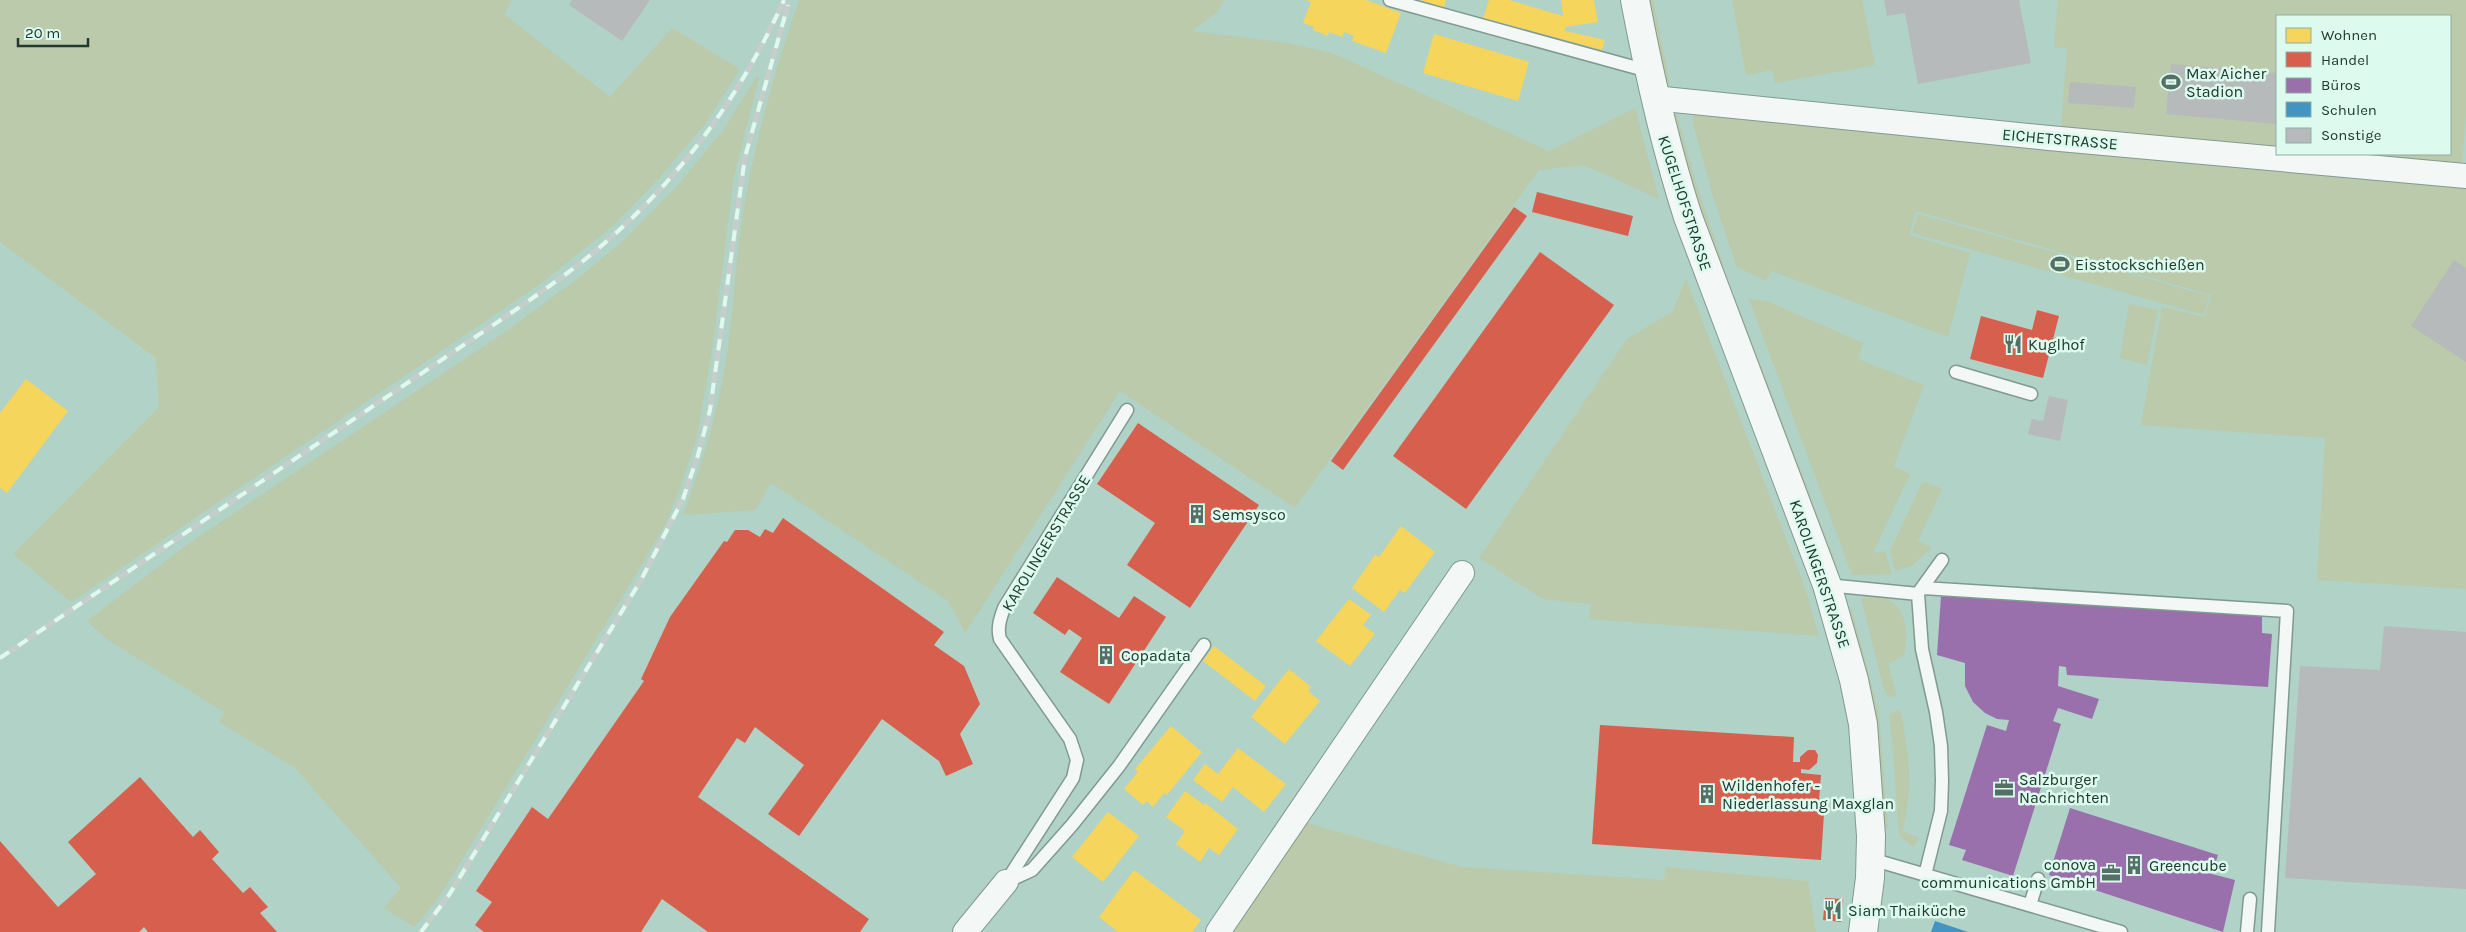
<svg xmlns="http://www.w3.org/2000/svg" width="2466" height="932" font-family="Karla,sans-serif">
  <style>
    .green { fill: #bacaaa }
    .homes { fill: #f6d55c }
    .shops { fill: #d6604d }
    .offices { fill: #9970ab }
    .schools { fill: #4393c3 }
    .building { fill: #b6baba }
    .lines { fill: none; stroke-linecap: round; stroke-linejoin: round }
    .lane-casing { stroke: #809a92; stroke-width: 15 }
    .street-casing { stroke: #809a92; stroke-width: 26 }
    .secondary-casing { stroke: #809a92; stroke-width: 30 }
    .lane { stroke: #f3f8f7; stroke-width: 12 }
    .street { stroke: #f3f8f7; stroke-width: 24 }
    .secondary { stroke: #f3f8f7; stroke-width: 28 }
    .rail-casing { stroke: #c5ceca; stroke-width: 5.5 }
    .rail { stroke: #dcfaee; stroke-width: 4; stroke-dasharray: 11; stroke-linecap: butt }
    .labels { text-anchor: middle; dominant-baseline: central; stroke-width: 5; stroke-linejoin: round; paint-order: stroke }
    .poi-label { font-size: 16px; fill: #203931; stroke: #dcfaee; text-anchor: start }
    .street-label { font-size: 16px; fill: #203931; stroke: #dcfaee }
  </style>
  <rect width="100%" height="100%" fill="#b1d2c7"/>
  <path class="green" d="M 0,0 L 512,0 L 504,14 L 610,97 L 672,28 L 740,69 L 705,124 L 661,176 L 614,225 L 540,284 L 71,602 L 13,554 L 159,407 L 156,358 L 0,242 Z
    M 799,0 L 1224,0 L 1218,11 L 1192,31 L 1287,43 L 1332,53 L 1549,151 L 1635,108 L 1659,199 L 1584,165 L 1539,170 L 1295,508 L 1120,391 L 965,633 L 948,601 L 771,483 L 756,510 L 683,515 C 703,463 718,411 727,355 C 734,310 735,264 742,220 C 754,144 774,73 799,0 Z
    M 1647,0 L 1653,0 L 1670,84 L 1664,81 Z
    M 1732,0 L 1862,0 L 1875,65 L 1775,83 L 1772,70 L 1746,75 Z
    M 2058,0 L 2466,0 L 2466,115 L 2462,165 L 2333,154 L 2450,154 L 2450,16 L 2277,16 L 2277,149 L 2061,129 L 2067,49 L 2054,47 Z
    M 757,76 L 759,78 L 734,176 L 712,351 L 697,437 L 678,494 L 667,521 L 641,566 L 438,899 L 414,927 L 384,908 L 401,888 L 295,768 L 219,722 L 224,712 L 108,640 L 87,621 L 191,542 L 502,334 L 576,280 L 624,240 L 678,185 L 724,129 Z
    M 1698,112 L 2466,187 L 2466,589 L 2317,580 L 2325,438 L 2141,425 L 2162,307 L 2205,317 L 2211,295 L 1916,211 L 1909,235 L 1970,253 L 1948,337 L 1771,271 L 1766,281 L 1737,267 L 1714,199 L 1693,124 L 1693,117 Z
    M 1677,114 L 1696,183 L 1724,266 L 1721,265 L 1699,217 L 1672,116 Z
    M 1918,214 L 2209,296 L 2204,315 L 1912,233 Z
    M 1686,278 L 1805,588 L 1819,636 L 1589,619 L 1591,604 L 1543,599 L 1479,558 L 1626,340 L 1673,311 Z
    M 1749,299 L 1767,301 L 1863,343 L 1858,359 L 1924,385 L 1894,466 L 1910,474 L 1873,553 L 1885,551 L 1892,574 L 1852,575 Z
    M 2129,304 L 2158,310 L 2147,365 L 2120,358 Z
    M 1738,305 L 1838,568 L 1834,566 L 1735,308 Z
    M 1923,481 L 1942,489 L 1918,541 L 1932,548 L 1911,566 L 1895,571 L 1890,551 Z
    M 1881,596 C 1907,605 1909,631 1904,655 L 1888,664 L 1897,697 L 1888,696 L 1884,689 L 1861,598 Z
    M 1851,606 L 1879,713 L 1888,829 L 1881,822 L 1850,620 Z
    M 1900,710 C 1909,751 1914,791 1902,831 L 1919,838 L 1914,847 L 1900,837 L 1898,825 L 1893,748 L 1889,714 Z
    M 1307,823 L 1462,867 L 1664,880 L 1666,867 L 1808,881 L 1816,932 L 1231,932 Z"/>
  <path class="homes" d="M 1306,0 L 1366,0 L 1401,13 L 1386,53 L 1352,41 L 1354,36 L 1344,32 L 1342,37 L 1329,32 L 1328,36 L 1313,30 L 1314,27 L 1303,23 L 1311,2 Z
    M 1420,0 L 1446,0 L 1444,8 Z
    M 1489,0 L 1509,0 L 1563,16 L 1561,0 L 1594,0 L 1598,22 L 1565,27 L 1565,31 L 1605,40 L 1602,50 L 1483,18 Z
    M 1434,34 L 1529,62 L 1518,101 L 1423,73 Z
    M 26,379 L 68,411 L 7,493 L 0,488 L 0,413 Z
    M 1401,526 L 1435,552 L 1405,593 L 1400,590 L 1384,612 L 1352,588 L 1375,555 L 1379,557 Z
    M 1349,599 L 1371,615 L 1363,625 L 1375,634 L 1350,666 L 1316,641 Z
    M 1214,646 L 1266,686 L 1255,701 L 1203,661 Z
    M 1289,669 L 1311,687 L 1308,691 L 1320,701 L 1285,744 L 1251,717 Z
    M 1171,726 L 1202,752 L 1167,795 L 1164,793 L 1153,807 L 1147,801 L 1143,805 L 1124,789 L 1138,772 L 1135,769 Z
    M 1238,748 L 1286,784 L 1264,812 L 1233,787 L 1222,802 L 1193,780 L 1205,764 L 1218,774 Z
    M 1185,791 L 1204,805 L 1205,803 L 1238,829 L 1219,855 L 1209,848 L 1200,862 L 1176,844 L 1185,831 L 1166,817 Z
    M 1108,812 L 1139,836 L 1103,882 L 1072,857 Z
    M 1134,870 L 1201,920 L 1192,932 L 1118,932 L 1099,917 Z"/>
  <path class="shops" d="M 1537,192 L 1633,216 L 1628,236 L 1532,212 Z
    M 1514,207 L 1527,216 L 1343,470 L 1331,461 Z
    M 1540,252 L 1614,305 L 1466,509 L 1393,456 Z
    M 2037,310 L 2059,316 L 2043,378 L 1970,359 L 1981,316 L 2032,330 Z
    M 1138,423 L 1259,505 L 1190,608 L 1127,565 L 1155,523 L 1097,484 Z
    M 783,518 L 944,632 L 934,645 L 964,666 L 980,704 L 960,734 L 973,764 L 946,776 L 939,761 L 882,719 L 799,836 L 768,814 L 804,765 L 755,727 L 745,743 L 737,738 L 698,797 L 869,919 L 860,932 L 708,932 L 662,899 L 641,932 L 484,932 L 475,925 L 492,902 L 476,891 L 532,807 L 548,819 L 644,681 L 641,679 L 670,617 L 724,541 L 727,542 L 735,530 L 748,530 L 760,537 L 765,529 L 773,533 Z
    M 1057,577 L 1119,618 L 1134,596 L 1166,617 L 1109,704 L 1060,672 L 1082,638 L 1069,629 L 1065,635 L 1033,613 Z
    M 1600,725 L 1794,737 L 1793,762 L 1800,762 L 1800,757 L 1808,750 L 1815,750 L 1818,755 L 1817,763 L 1809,770 L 1801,769 L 1801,773 L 1821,775 L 1818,814 L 1824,814 L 1821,860 L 1592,844 Z
    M 140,777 L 193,837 L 200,830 L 219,852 L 212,859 L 243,893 L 250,887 L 268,907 L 260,913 L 277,932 L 148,932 L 144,927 L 139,932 L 0,932 L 0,841 L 58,907 L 96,874 L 68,842 Z
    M 1825,898 L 1843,899 L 1841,922 L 1823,920 Z"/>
  <path class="offices" d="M 1941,596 L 2262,616 L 2262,633 L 2272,634 L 2268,687 L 2067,675 L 2066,667 L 2059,666 L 2058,686 L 2099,699 L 2092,719 L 2058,708 L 2053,721 L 2061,724 L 2013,876 L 1962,860 L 1966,850 L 1949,845 L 1987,725 L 2006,731 L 2009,720 L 1997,719 L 1985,713 L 1973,702 L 1965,686 L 1965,663 L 1937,655 Z
    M 2070,808 L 2218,855 L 2212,874 L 2235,880 L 2223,932 L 2049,875 Z"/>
  <path class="schools" d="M 1935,921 L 1968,932 L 1931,932 Z"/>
  <path class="building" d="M 572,0 L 650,0 L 622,41 L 569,5 Z
    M 1884,0 L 2019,0 L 2031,63 L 1918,84 L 1905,13 L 1887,16 Z
    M 2171,64 L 2277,73 L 2277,124 L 2166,114 Z
    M 2070,82 L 2136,87 L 2134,108 L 2068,103 Z
    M 2454,260 L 2466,268 L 2466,362 L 2411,326 Z
    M 2049,396 L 2068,400 L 2060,441 L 2028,434 L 2032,419 L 2043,421 Z
    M 2384,626 L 2466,632 L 2466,889 L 2285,878 L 2300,666 L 2380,670 Z"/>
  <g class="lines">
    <g class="lane-casing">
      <path id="lane" d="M 1390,0 L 1648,71
        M 1956,372 L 2031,394
        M 1827,585 L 1918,594 L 1922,649 L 1936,712 L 1941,746 L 1942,781 L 1941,811 L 1925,875
        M 1923,588 L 2287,611 L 2268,932
        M 1919,592 L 1942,560
        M 1871,859 L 2121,932
        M 1006,882 L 1073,778 L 1077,760 L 1070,739 L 1000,639 C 997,628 1000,619 1004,608 L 1127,410
        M 1006,882 L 1032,870 L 1072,825 L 1119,766 L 1204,645
        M 2030,905 L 2038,879
        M 2247,932 L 2250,899"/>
    </g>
    <g class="street-casing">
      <path id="street" d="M 1654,98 L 2049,138 L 2466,176
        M 965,932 L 1006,882
        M 1218,932 L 1462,573"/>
    </g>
    <g class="secondary-casing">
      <path id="secondary" d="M 1635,0 C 1649,74 1665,146 1688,217 L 1827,585 L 1854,680 L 1863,724 L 1871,836 L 1870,878 L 1863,932"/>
    </g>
    <use href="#lane" class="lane"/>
    <use href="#street" class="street"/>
    <use href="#secondary" class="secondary"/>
    <g class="rail-casing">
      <path id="rail" d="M 0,658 L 511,313 C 544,290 578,267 608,240 C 684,174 743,91 784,0
        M 421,932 L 449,895 L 641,580 L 683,499 L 698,455 L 710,410 L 745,157 L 788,5"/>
    </g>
    <use href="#rail" class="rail"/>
  </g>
  <defs>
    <g id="stadium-bare" transform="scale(1.5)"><path d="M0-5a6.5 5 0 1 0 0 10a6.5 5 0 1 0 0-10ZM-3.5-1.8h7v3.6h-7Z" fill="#536f66" stroke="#dcfaee" stroke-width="2.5" paint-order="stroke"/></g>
    <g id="restaurant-bare" transform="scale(1.5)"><path d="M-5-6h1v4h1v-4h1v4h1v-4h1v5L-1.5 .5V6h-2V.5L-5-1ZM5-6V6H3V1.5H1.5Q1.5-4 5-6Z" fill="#536f66" stroke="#dcfaee" stroke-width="2.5" paint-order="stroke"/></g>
    <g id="building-bare" transform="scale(1.5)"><path d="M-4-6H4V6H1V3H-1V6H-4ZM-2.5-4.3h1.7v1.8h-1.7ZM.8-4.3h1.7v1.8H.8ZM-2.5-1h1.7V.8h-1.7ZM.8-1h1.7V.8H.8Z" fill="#536f66" stroke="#dcfaee" stroke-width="2.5" paint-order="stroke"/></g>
    <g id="office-bare" transform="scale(1.5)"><path d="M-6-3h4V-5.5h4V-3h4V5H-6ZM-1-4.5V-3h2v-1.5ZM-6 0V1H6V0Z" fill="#536f66" stroke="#dcfaee" stroke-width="2.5" paint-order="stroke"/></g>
  </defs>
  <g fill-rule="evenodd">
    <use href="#stadium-bare" x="2171" y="82"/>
    <use href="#stadium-bare" x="2060" y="264"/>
    <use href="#restaurant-bare" x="2013" y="344"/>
    <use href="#building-bare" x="1197" y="514"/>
    <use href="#building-bare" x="1106" y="655"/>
    <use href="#office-bare" x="2004" y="788"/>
    <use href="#building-bare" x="1707" y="794"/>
    <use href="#building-bare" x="2134" y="865"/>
    <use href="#office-bare" x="2111" y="873"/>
    <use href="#restaurant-bare" x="1833" y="910"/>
  </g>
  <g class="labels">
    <g class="poi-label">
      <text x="2186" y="73">Max Aicher<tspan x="2186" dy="18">Stadion</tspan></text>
      <text x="2075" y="264">Eisstockschießen</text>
      <text x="2028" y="344">Kuglhof</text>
      <text x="1212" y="514">Semsysco</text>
      <text x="1121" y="655">Copadata</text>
      <text x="2019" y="779">Salzburger<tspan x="2019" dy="18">Nachrichten</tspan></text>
      <text x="1722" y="785">Wildenhofer -<tspan x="1722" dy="18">Niederlassung Maxglan</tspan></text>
      <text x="2096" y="864" text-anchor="end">conova<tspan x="2096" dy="18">communications GmbH</tspan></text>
      <text x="2149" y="865">Greencube</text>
      <text x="1848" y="910">Siam Thaiküche</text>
    </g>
    <g class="street-label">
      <text transform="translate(2060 139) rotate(5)">EICHETSTRASSE</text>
      <text transform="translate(1685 203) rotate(72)">KUGELHOFSTRASSE</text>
      <text transform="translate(1046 543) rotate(-59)">KAROLINGERSTRASSE</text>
      <text transform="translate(1820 574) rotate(71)">KAROLINGERSTRASSE</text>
    </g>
  </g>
  <rect x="2276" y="15" width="175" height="140" fill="#dcfaee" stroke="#91ada2"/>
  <rect x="2286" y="28" width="25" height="15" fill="#f6d55c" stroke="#91ada2"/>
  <text x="2321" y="40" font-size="15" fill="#203931">Wohnen</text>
  <rect x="2286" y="52" width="25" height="15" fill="#d6604d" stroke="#91ada2"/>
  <text x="2321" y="65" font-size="15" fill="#203931">Handel</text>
  <rect x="2286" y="78" width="25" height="15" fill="#9970ab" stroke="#91ada2"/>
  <text x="2321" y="90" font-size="15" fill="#203931">Büros</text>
  <rect x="2286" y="102" width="25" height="15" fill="#4393c3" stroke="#91ada2"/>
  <text x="2321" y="115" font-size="15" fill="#203931">Schulen</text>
  <rect x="2286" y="128" width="25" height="15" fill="#b6baba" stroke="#91ada2"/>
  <text x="2321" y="140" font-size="15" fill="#203931">Sonstige</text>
  <path d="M18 38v8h70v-8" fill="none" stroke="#203931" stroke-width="2.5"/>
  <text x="25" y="38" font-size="15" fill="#203931" stroke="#dcfaee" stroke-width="4" paint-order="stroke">20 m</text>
</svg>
